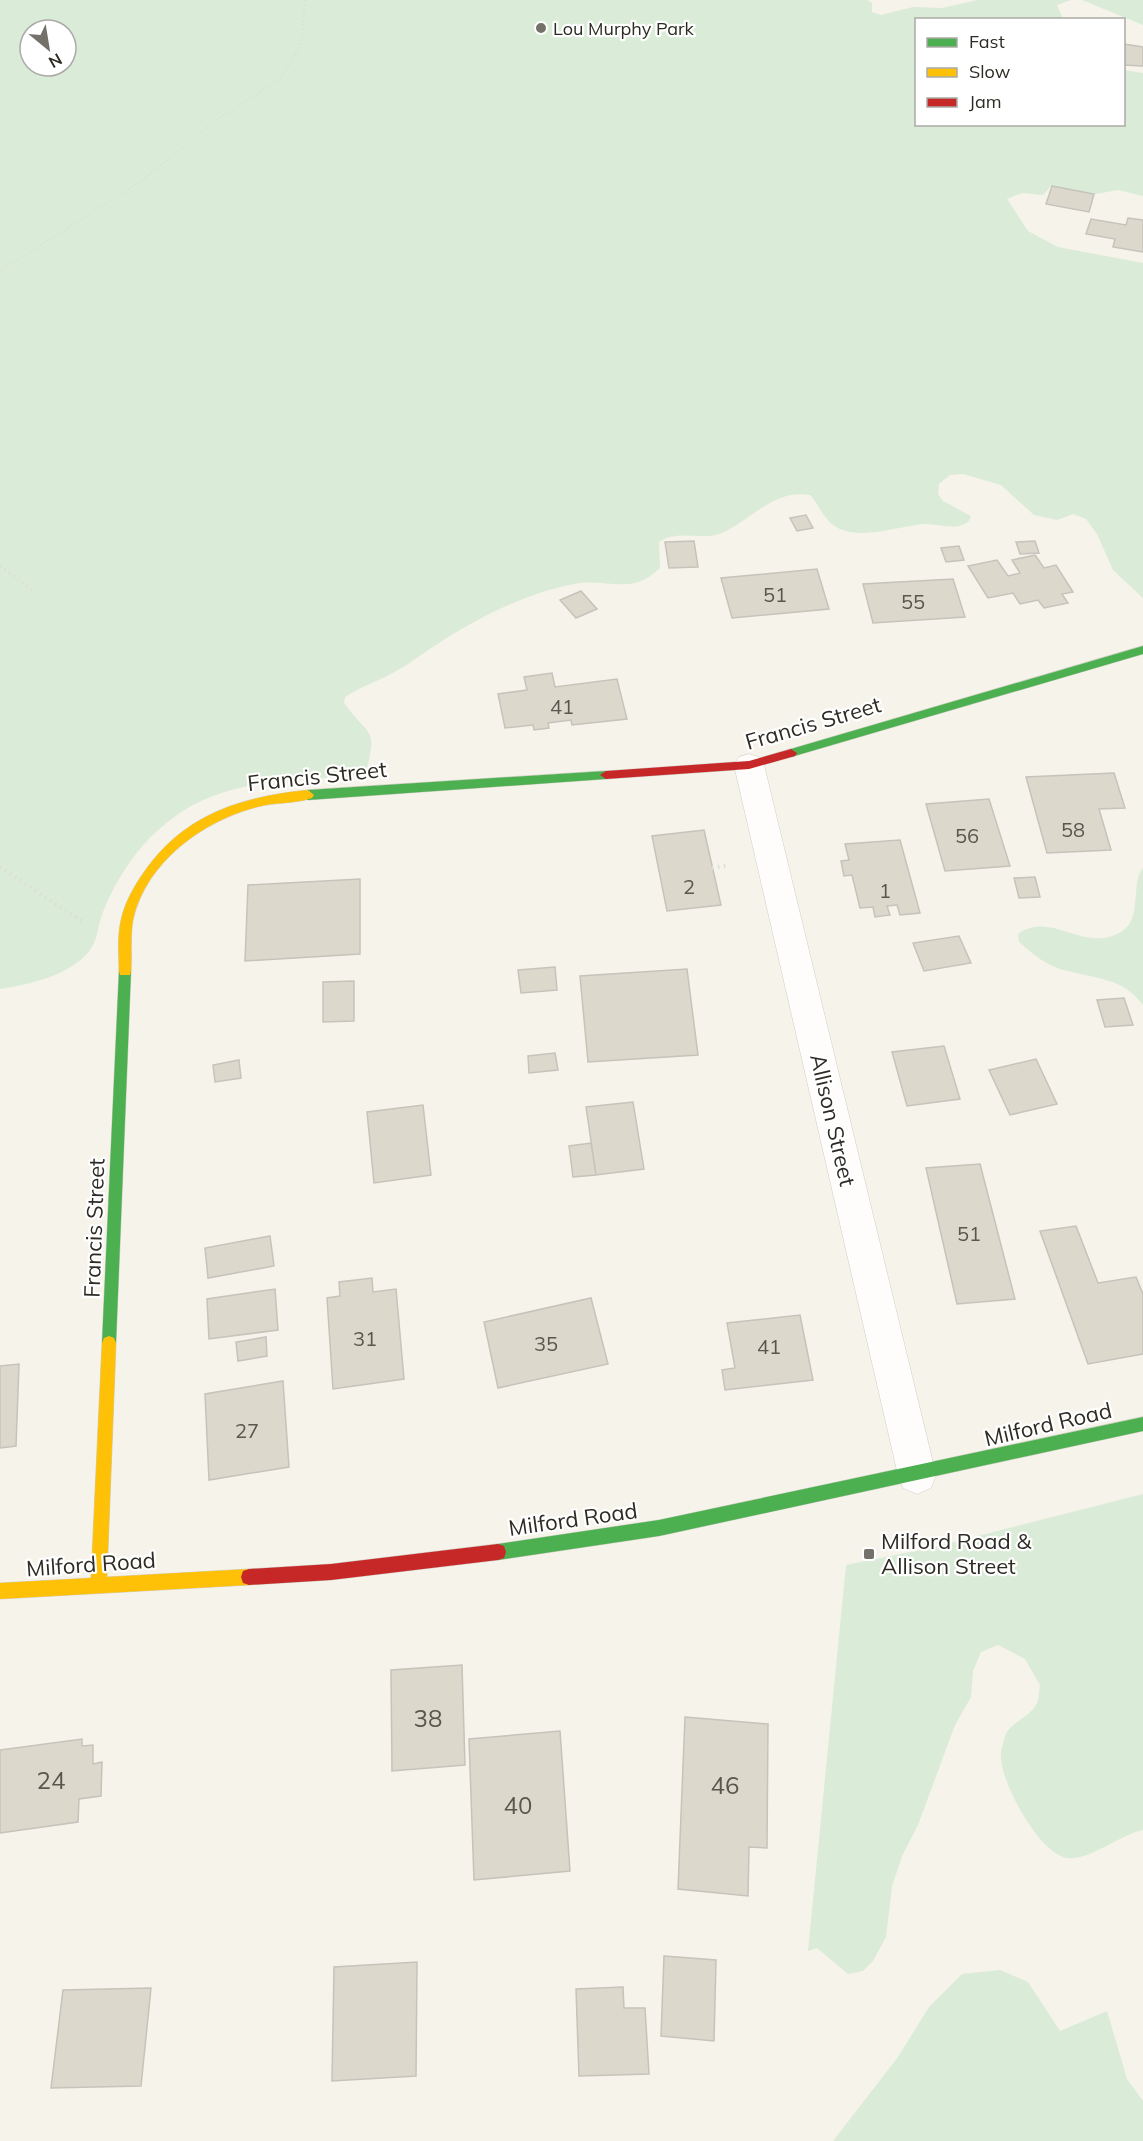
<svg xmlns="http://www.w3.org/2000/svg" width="1143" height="2141" font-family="Mulish,sans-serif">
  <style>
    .green { fill: #daebd8; fill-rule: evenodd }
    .building { fill: #dcd8cc; stroke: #c6c3bc; stroke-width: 1.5 }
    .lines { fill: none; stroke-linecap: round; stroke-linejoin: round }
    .street-casing { stroke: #d0cec6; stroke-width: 1 }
    .fast-casing { stroke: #d0cec6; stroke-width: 1 }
    .slow-casing { stroke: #d0cec6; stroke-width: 1 }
    .jam-casing { stroke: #d0cec6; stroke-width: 1 }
    .path-far2 { stroke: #deddda; stroke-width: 2; stroke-dasharray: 1 3; stroke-linecap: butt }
    .path-far1 { stroke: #deddda; stroke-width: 3; stroke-dasharray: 1.5 4; stroke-linecap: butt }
    .path { stroke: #deddda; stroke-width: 4; stroke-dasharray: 1.5 4.5; stroke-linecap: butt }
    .street { fill: #fefdfc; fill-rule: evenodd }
    .fast { fill: #4caf50; fill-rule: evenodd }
    .slow { fill: #ffc107; fill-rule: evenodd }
    .jam { fill: #c62828; fill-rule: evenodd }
    .poi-dot { fill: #737169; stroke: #fff; stroke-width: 2 }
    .labels { text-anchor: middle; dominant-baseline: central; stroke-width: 4.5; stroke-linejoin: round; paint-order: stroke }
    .far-poi-label { font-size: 18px; fill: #2d2b24; stroke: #fff; text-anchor: start }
    .number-label { font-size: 20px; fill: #59564e }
    .street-label { font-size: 22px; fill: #2d2b24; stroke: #fff }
    .poi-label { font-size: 22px; fill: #2d2b24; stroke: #fff; text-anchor: start }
    .near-number-label { font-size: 24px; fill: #59564e }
  </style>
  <rect width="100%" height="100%" fill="#f6f3ea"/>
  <path class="green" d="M 0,0 L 867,0 L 872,3 L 872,12 L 881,15 L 913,7 L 942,8 L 978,0 L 1071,0 L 1057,5 L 1063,19 L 916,20 L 916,124 L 1124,124 L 1124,70 L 1143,73 L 1143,196 L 1118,190 L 1096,194 L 1051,186 L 1043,195 L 1022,193 L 1007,199 L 1028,231 L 1058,247 L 1143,263 L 1143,598 L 1113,570 L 1097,534 L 1086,519 L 1073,514 L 1057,520 L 1034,515 L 1001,485 L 963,474 L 950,475 L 939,484 L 938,494 L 943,501 L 971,516 L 969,521 C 957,532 939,523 924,524 C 898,526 860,541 836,527 C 823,519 819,504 810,495 C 773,489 753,519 722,533 C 703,541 677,529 659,542 L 660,568 C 630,597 608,577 574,584 C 526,593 477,618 436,645 C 423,653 411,663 398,670 C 381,680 362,686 345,697 L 344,703 C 371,740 378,725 365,776 C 301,780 227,777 173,818 C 140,842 118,875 103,912 C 98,923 98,940 90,950 C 70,976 30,984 0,989 ZM 30,30 L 66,30 L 66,66 L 30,66 Z
    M 1082,0 L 1143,0 L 1143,25 Z
    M 1143,868 L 1143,1005 C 1123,978 1098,979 1068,971 C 1048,967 1034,955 1019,942 L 1018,934 C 1052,910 1083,954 1121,932 C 1143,919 1130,884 1143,868 Z
    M 1143,1494 L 1143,1830 C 1119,1835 1089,1861 1067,1858 C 1039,1854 999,1780 1001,1754 C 1001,1748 1004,1741 1005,1736 C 1010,1722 1031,1717 1037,1703 C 1039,1698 1039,1691 1040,1685 L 1025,1659 L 998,1645 L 981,1652 L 973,1671 L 971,1697 L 955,1725 L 918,1825 L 903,1854 L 892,1886 L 886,1937 L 873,1961 L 863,1971 L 848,1974 L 817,1948 L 808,1951 L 846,1565 L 930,1548 Z
    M 1000,1970 L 1028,1982 L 1060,2031 L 1107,2011 L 1127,2079 L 1143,2101 L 1143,2141 L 833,2141 L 898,2057 L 929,2007 L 962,1974 Z"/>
  <path class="building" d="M 1124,44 L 1143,47 L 1143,66 L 1124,65 Z
    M 1052,186 L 1094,194 L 1089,212 L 1046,204 Z
    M 1128,218 L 1143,220 L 1143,252 L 1113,247 L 1115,239 L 1086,234 L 1091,219 L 1126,225 Z
    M 806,515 L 813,528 L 797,531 L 790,518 Z
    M 694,541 L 698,567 L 669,568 L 665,542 Z
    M 1035,541 L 1039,553 L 1020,554 L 1016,542 Z
    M 959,546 L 964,560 L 946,562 L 941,548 Z
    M 1035,555 L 1044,568 L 1056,565 L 1073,592 L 1062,594 L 1068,603 L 1044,608 L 1038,600 L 1020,604 L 1013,593 L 988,598 L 968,566 L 997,560 L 1008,576 L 1020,573 L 1012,560 Z
    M 817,569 L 829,609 L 732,618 L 721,578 Z
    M 953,579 L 965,617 L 873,623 L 863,584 Z
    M 581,591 L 597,609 L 576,618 L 560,600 Z
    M 552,673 L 555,687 L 617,679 L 627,719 L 572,725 L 571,720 L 548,723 L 549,728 L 534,730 L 533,725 L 505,728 L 498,694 L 527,690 L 524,677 Z
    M 1114,773 L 1125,808 L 1099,809 L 1111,850 L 1047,853 L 1026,777 Z
    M 989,799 L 1010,866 L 945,871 L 926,804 Z
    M 704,830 L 721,905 L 667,911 L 652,836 Z
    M 900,840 L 920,913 L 900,915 L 897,905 L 887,906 L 890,915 L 875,917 L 873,907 L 860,908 L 852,875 L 844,876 L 841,861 L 849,860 L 845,844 Z
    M 1035,877 L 1040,897 L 1019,898 L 1014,878 Z
    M 360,879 L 360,954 L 245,961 L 248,885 Z
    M 959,936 L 971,963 L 924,971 L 913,943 Z
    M 555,967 L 557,990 L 521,993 L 518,970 Z
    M 687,969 L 698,1055 L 588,1062 L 580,976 Z
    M 354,981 L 354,1021 L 323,1022 L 323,982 Z
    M 1124,998 L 1133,1025 L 1105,1027 L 1097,1000 Z
    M 944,1046 L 960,1099 L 907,1106 L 892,1052 Z
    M 555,1053 L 558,1070 L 529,1073 L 528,1056 Z
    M 1036,1059 L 1057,1104 L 1010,1115 L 989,1070 Z
    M 239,1060 L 241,1078 L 215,1082 L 213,1065 Z
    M 633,1102 L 644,1169 L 596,1175 L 586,1107 Z
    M 423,1105 L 431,1175 L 374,1183 L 367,1112 Z
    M 591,1143 L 596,1175 L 573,1177 L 569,1146 Z
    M 980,1164 L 1015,1299 L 957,1304 L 926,1168 Z
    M 1076,1226 L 1098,1283 L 1136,1277 L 1143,1294 L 1143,1354 L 1088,1364 L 1040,1231 Z
    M 270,1236 L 274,1266 L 208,1278 L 205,1248 Z
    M 372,1278 L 373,1292 L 396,1289 L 404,1379 L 333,1389 L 327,1298 L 340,1296 L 339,1282 Z
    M 275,1289 L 278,1330 L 209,1339 L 207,1299 Z
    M 591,1298 L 608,1364 L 498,1388 L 484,1322 Z
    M 800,1315 L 813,1380 L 725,1390 L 722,1370 L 735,1368 L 727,1323 Z
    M 266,1337 L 267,1356 L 238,1361 L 236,1342 Z
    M 19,1364 L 16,1446 L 0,1448 L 0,1366 Z
    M 283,1381 L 289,1467 L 209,1480 L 205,1394 Z
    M 462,1665 L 465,1765 L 392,1771 L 391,1670 Z
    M 685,1717 L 768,1724 L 767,1848 L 749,1847 L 748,1896 L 678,1889 Z
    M 560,1731 L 570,1871 L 474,1880 L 469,1739 Z
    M 82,1739 L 82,1746 L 93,1745 L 93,1764 L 102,1762 L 101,1796 L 79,1799 L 78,1822 L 0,1833 L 0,1750 Z
    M 664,1956 L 716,1960 L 714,2041 L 661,2036 Z
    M 417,1962 L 416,2076 L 332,2081 L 334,1967 Z
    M 623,1987 L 624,2008 L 645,2008 L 649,2074 L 579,2076 L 576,1989 Z
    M 151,1988 L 141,2086 L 51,2088 L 63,1990 Z"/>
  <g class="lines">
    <g class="street-casing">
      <path id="street" d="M 749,754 L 759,757 L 764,765 L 936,1475 L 931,1488 L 917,1494 L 903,1488 L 898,1475 L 734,765 L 739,757 Z"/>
    </g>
    <g class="fast-casing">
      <path id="fast" d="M 1143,646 L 1143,654 L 791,757 L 785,753 L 791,749 Z
        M 606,771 L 612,775 L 606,779 L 308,800 L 302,795 L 308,790 Z
        M 125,966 L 130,967 L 131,971 L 116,1343 L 114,1348 L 109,1350 L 104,1348 L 102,1343 L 119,971 L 120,967 Z
        M 1143,1417 L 1143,1431 L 659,1536 L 498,1560 L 492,1558 L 490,1552 L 492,1546 L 498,1544 L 659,1520 Z"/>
    </g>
    <g class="slow-casing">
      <path id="slow" d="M 308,790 L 314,795 L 312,798 C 295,804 275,802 257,807 C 203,821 146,862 133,920 C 130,937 132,954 131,971 L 130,975 L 120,975 L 119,971 C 119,954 117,937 121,920 C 124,905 133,888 142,875 C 182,815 239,797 308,790 Z
        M 109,1336 L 114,1338 L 116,1343 L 107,1577 L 249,1569 L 255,1571 L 257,1577 L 255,1583 L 249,1585 L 0,1599 L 0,1583 L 91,1578 L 102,1343 L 104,1338 Z"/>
    </g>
    <g class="jam-casing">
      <path id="jam" d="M 791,749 L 797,753 L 795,756 L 749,769 L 606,779 L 600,775 L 606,771 L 749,761 Z
        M 498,1544 L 504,1546 L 506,1552 L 504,1558 L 498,1560 L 331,1580 L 249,1585 L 243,1583 L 241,1577 L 243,1571 L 249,1569 L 331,1564 Z"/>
    </g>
    <path class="path-far2" d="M 0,271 L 140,182 L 222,116 L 280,79 L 301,45 L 305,0"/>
    <path class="path-far1" d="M 0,566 L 32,590"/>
    <path class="path" d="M 0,867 L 83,922
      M 712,868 L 729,865"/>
    <use href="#street" class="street"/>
    <use href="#fast" class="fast"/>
    <use href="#slow" class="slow"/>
    <use href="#jam" class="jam"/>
  </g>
  <g class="poi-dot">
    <circle cx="541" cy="28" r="6"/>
    <rect x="863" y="1548" width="12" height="12" rx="3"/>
  </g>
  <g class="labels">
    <g class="far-poi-label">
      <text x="553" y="28">Lou Murphy Park</text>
    </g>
    <g class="number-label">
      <text x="775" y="594">51</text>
      <text x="913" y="601">55</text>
      <text x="562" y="706">41</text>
      <text x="1073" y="829">58</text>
      <text x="967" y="835">56</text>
      <text x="689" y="886">2</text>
      <text x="885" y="890">1</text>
      <text x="969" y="1233">51</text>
      <text x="365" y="1338">31</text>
      <text x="546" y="1343">35</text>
      <text x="769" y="1346">41</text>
      <text x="247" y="1430">27</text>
    </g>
    <g class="street-label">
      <text transform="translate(813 723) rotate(-16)">Francis Street</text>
      <text transform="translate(317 776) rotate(-6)">Francis Street</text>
      <text transform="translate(833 1120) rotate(77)">Allison Street</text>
      <text transform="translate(94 1228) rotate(-88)">Francis Street</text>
      <text transform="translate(1048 1424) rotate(-13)">Milford Road</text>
      <text transform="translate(573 1519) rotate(-8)">Milford Road</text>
      <text transform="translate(91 1564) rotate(-4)">Milford Road</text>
    </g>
    <g class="poi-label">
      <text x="881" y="1541">Milford Road &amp;<tspan x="881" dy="25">Allison Street</tspan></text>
    </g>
    <g class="near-number-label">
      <text x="428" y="1718">38</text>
      <text x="51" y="1780">24</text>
      <text x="725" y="1785">46</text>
      <text x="518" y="1805">40</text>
    </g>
  </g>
  <rect x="915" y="18" width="210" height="108" fill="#ffffff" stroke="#abaaa7" stroke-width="1.5"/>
  <rect x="927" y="38" width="30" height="9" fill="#4caf50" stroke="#abaaa7" stroke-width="1.5"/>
  <text x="969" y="48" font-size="18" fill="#2d2b24">Fast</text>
  <rect x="927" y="68" width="30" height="9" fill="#ffc107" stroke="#abaaa7" stroke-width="1.5"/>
  <text x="969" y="78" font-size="18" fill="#2d2b24">Slow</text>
  <rect x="927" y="98" width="30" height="9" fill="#c62828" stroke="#abaaa7" stroke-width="1.5"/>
  <text x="969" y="108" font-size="18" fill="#2d2b24">Jam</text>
  <g transform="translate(48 48) rotate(150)"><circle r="28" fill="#ffffff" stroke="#abaaa7" stroke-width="1.5"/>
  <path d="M0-4.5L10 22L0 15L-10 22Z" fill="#737169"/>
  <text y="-9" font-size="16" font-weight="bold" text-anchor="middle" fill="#2d2b24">N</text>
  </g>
</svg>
